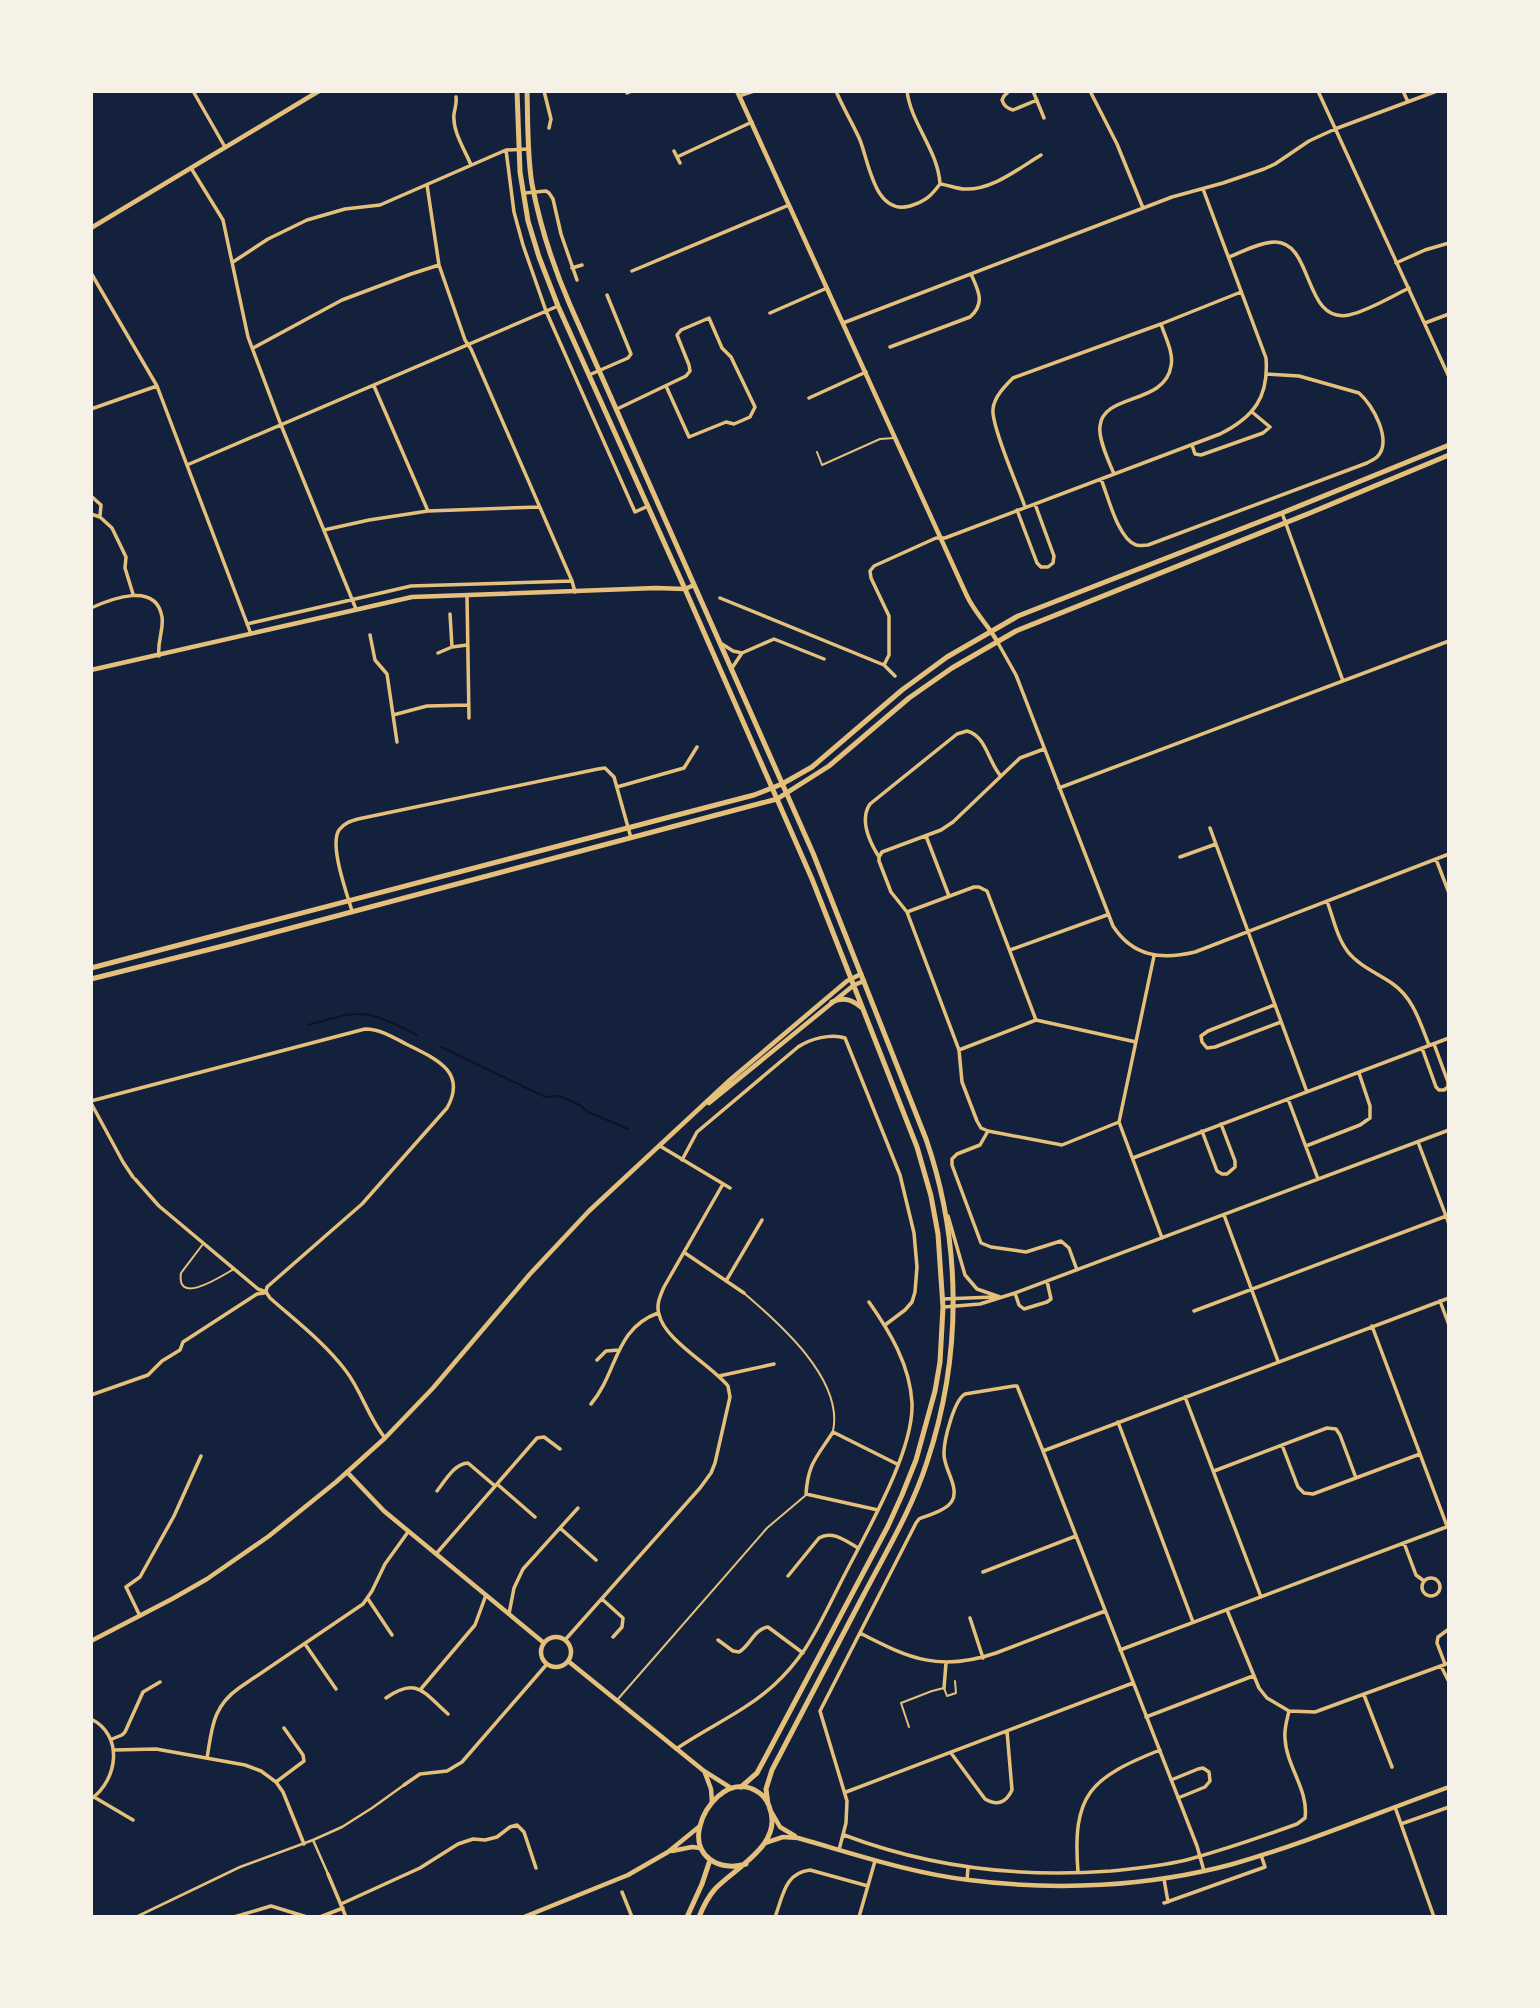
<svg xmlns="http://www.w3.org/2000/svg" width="1540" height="2008" font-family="'Fira Sans',sans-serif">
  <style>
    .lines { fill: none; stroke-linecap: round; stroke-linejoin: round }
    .stream { stroke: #0b132b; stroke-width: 2 }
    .service { stroke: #e5c07b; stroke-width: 2 }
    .pedestrian { stroke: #e5c07b; stroke-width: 2.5 }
    .minor { stroke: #e5c07b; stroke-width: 3.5 }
    .tertiary { stroke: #e5c07b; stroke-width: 4.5 }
    .primary { stroke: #e5c07b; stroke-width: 5 }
  </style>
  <rect width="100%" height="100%" fill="#14213d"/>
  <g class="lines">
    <path class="stream" d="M 308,1025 C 363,1009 365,1009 417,1035
      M 441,1047 L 539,1094 L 546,1097 L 560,1096 L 581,1106 L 588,1112 L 628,1129"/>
    <path class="service" d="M 817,452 L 822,465 L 880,439 L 894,438
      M 203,1244 L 181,1273 C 176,1307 223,1275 234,1269
      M 745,1294 C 780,1324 844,1380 833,1431
      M 618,1699 L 767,1528 L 806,1495
      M 909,1727 L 901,1703 L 932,1691 L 944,1688 L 947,1696 L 956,1693 L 955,1681"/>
    <path class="pedestrian" d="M 313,1840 L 328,1874
      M 136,1917 L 240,1867 L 313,1840 L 342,1827 L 372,1808 L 404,1785"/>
    <path class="minor" d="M 193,91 L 225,147
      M 544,91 L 551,119 L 549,128
      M 836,91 C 843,108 853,124 860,140 C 869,163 875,216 910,206 C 926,201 931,196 940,184 C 938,150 911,124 907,91
      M 1009,91 L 1004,96 L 1002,100 C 1004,106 1007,108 1013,110 L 1037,100
      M 1033,91 L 1044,118
      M 1090,91 L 1117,144 L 1143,208
      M 1318,91 L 1449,377
      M 1403,91 L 1408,102
      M 627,93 L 632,91
      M 739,96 L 754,91
      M 456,97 C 457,103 455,108 454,114 C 452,131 465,150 471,165
      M 506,150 L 514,212 L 523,245 L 546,311 L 635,512 L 648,506
      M 674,151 L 680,163
      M 677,157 L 752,122
      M 191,168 L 223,220 L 248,337 L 281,425 L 356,609
      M 940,184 C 948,185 955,188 963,189 C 991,191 1018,169 1041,155
      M 427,185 L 439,265 L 465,340 L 471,349 L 572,581 L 575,592
      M 525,193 L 546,191 L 549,193 L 553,199 L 561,234 L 577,280
      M 1229,257 C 1242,252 1260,242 1275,242 C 1314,242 1303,324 1349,315 C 1368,311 1391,297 1409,288
      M 233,262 L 268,239 L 307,220 L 345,209 L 380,205 L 506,150 L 529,149
      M 1396,263 L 1425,250 L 1449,243
      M 572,268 L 582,265
      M 632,271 L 789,205
      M 91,273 L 157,386 L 251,634
      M 770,313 L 827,288
      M 843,323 L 1172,197 L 1223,183 L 1264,169 L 1275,164 L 1309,141 L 1335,129 L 1437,91
      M 1425,323 L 1449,314
      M 890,347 L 970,317 C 986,303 978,290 971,274
      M 253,348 L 342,300 L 411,274 L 439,265
      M 589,375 L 628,358 L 631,354 L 607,295
      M 374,386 L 428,511
      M 809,398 L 866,372
      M 91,409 L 157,386
      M 617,409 L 686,376 L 690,371 L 689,365 L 677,335 L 681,330 L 709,318 L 722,348 L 731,357 L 755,407 L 750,417 L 734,424 L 726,422 L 689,437 L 666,386
      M 1192,445 L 1195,454 L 1201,455 L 1263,433 L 1270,427 L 1252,412
      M 187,465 L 558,306
      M 1114,474 C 1109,462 1098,439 1100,426 C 1103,393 1165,405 1171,366 C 1174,353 1165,337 1161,324
      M 1101,479 C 1108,496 1118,539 1136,545 C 1140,546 1144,545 1148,545 L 1367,463 C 1370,461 1374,460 1377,457 C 1393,441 1373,405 1359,393 L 1299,376 L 1267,374
      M 91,496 L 101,505 L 100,516
      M 1025,507 C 1019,489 991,425 993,409 C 994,397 1005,386 1013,378 L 1161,324 L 1241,292
      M 1017,510 L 1037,563 L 1041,567 L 1048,567 L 1053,563 L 1054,556 L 1035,504
      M 1282,513 L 1343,681
      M 91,514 L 100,517 L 112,528 L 126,557 L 125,568 L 133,594
      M 324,530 L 369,520 L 428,511 L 539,507
      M 467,596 L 469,718
      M 720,598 L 884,665 L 895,676
      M 91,608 C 111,599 156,581 162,617 C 164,630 157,641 159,656
      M 450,614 L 452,647
      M 247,624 L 411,586 L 572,581
      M 370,635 L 375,660 L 387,674 L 397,742
      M 998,643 L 1016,675 L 1113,926 C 1133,957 1162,960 1195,952 L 1449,854
      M 722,644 L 733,651 L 742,653
      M 438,653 L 452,647 L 467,645
      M 884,665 L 889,655 L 889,616 L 871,578 L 870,571 L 874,566 L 936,538 L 945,538 L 1220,434 C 1254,417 1269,397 1266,358 L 1203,189
      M 732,668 L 742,653 L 774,639 L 824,659
      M 393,715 L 427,706 L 469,705
      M 1044,749 L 1020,758 L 953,822 L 941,830 L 882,852 L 879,857 L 879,861 L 891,892 L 907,912 L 959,1050 L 962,1082 L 977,1121 L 981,1128 L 988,1131 L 1062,1145 L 1119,1122
      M 617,787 L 684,768 L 697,747
      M 1059,788 L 1449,641
      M 1210,828 L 1307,1092
      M 926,836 L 949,896
      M 879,857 C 869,841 859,820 870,804 L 957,734 L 967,731 C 986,736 988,761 1000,775
      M 1180,857 L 1216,844
      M 1436,859 L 1449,893
      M 1327,901 C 1333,917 1337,938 1348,952 C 1359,966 1379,974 1393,984 C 1414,999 1420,1023 1429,1045
      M 352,911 C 347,894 329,845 339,830 C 344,823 351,821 358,819 L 598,769 L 605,768 L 614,777 L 631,838
      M 907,912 L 974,887 L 979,887 L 987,891 L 1036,1020
      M 1010,950 L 1107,915
      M 1154,956 L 1119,1122 L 1162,1238
      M 1274,1005 L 1208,1031 L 1201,1036 L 1202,1042 L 1207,1048 L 1215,1047 L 1281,1022
      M 1422,1048 L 1436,1087 L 1439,1090 L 1444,1090 L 1448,1087 L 1448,1082 L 1434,1044
      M 959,1050 L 1036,1020 L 1136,1042
      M 1288,1099 L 1318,1179
      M 91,1101 L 365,1029 C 380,1029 393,1037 406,1044 C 434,1058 468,1071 447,1108 L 362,1204 L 267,1287 L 266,1292
      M 91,1103 L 123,1162 L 133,1177
      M 988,1131 L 980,1145 L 957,1154 L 952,1159 L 952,1165 L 981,1243 L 991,1247 L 1026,1252 L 1061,1241 L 1069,1248 L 1077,1270
      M 1202,1131 L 1217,1171 L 1222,1174 L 1227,1174 L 1235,1167 L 1235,1161 L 1221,1124
      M 1418,1142 L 1449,1224
      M 660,1146 L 730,1188
      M 1306,1146 L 1360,1125 L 1370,1118 L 1370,1106 L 1359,1073
      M 1133,1158 L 1449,1038
      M 682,1160 L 697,1132 L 798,1047 C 810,1039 831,1033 845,1038 L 900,1175 L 914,1233 L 917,1267 L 915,1292 L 912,1302 L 905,1310 L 885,1325
      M 135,1179 L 159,1206 L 258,1289 L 266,1292 L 270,1298 C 296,1321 325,1343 346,1371 C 362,1392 368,1417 385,1438
      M 1224,1215 L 1278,1361
      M 948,1216 L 965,1275 L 977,1289 L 1000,1297
      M 685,1253 L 744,1293
      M 726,1281 L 762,1220
      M 1015,1293 L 1019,1305 L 1024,1309 L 1047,1302 L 1051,1299 L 1047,1281
      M 943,1299 L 994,1297
      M 1440,1301 L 1449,1325
      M 944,1307 L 980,1304 L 1015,1293 L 1449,1130
      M 1194,1311 L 1449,1215
      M 1372,1326 L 1447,1526
      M 597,1360 L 606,1351 L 619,1350
      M 719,1376 L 774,1364
      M 91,1395 L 148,1375 L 162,1361 L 180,1350 L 183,1342 L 257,1294 L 264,1293
      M 1185,1397 L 1261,1597
      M 591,1404 C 618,1372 614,1329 658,1313
      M 1118,1422 L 1193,1622
      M 1282,1445 L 1298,1487 L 1304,1493 L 1313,1494 L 1420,1454
      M 1043,1451 L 1449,1298
      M 1214,1471 L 1327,1428 L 1336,1429 L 1340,1435 L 1356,1478
      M 497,1484 L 535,1517
      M 437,1491 C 445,1481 455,1463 468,1463 L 495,1486
      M 878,1510 L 806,1494 C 808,1463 817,1457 833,1432 L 897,1464
      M 560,1528 L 596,1560
      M 1404,1543 L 1416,1575 L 1424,1581
      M 436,1554 L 537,1438 L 544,1437 L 560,1449
      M 983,1572 L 1076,1536
      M 788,1576 L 819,1538 C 832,1530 846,1541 858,1548
      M1422 1587a9 9 0 1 1 18 0a9 9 0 1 1-18 0Z
      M 368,1599 L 392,1635
      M 602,1599 L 623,1618 L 622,1627 L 613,1637
      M 1227,1610 L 1259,1688 L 1267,1698 L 1289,1711 L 1315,1712 L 1449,1663
      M 509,1614 L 514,1588 L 523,1569 L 578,1508
      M 140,1616 L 126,1587 L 140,1577 L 174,1516 L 201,1456
      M 970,1618 L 983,1658
      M 860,1633 C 910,1659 940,1672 996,1653 L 1105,1611
      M 565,1640 L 700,1488 L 711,1473 L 715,1463 L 730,1397 L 728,1386 C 711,1365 664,1340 659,1314 C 656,1305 660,1296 664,1287 L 723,1184
      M 718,1640 L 733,1651 L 739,1652 C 750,1646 754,1629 768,1627 L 803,1653
      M 305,1644 L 336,1689
      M 1120,1650 L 1449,1526
      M 1445,1664 L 1437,1643 L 1438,1637 L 1449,1629
      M 1441,1666 L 1449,1682
      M 944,1688 L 946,1663
      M 420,1690 L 475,1625 L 486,1595
      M 1364,1695 L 1392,1767
      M 386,1698 C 417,1676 424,1693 448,1714
      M 1146,1717 L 1253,1676
      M 91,1719 C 124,1735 118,1780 91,1799
      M 112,1739 L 122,1735 L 125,1732 L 143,1692 L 160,1682
      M 676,1749 C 708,1727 744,1712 774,1685 C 785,1675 796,1662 805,1649 C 820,1626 832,1599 845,1574 C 867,1531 914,1451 912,1403 C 910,1365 890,1332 869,1302
      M 114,1750 L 156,1749 L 245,1765 L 261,1771 L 276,1782 L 283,1792 L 304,1844
      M 951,1753 L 985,1799 C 997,1806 1006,1803 1012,1790 L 1007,1731
      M 207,1758 C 212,1729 212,1707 239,1688 L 363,1604 L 372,1591 L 385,1564 L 408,1532
      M 1171,1780 L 1198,1769 L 1203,1768 L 1209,1772 L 1210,1781 L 1205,1787 L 1178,1798
      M 276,1782 L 304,1761 L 303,1755 L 284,1728
      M 404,1785 L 420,1774 L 447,1771 L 462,1762 L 547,1664
      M 846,1792 L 1133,1683
      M 94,1797 L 133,1820
      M 1395,1807 L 1434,1917
      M 1401,1824 L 1449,1807
      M 844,1835 C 931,1868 1019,1878 1111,1871 C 1137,1868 1165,1866 1190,1859 C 1226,1849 1261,1837 1297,1824 L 1305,1818 C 1309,1790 1286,1766 1285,1738 C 1284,1729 1287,1720 1289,1711
      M 839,1850 L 846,1823 L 847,1801 L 820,1711 L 916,1523 L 919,1519 C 929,1515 947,1510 952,1501 C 960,1487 943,1468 944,1453 C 944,1440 954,1400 965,1394 L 1014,1386 L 1017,1386 L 1043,1451 L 1197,1846 L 1204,1871
      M 1078,1872 C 1072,1794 1090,1778 1160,1750
      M 328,1874 L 346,1917
      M 1164,1879 L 1168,1902
      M 967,1880 L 968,1867
      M 622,1892 L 632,1917
      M 1164,1903 L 1265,1867 L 1261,1855
      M 341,1904 L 420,1868 L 458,1844 L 473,1839 L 485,1840 L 497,1837 L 510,1827 L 517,1825 L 524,1832 L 536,1868
      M 234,1917 L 271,1906 L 307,1917
      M 320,1917 L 343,1908
      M 775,1917 C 783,1897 784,1873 810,1870 L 868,1886
      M 859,1917 L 875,1861"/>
    <path class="tertiary" d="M 737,91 L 967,596 C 975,613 988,625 997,641
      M 91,228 L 319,91
      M 91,670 L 412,597 L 656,588 L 685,589 L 694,585
      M 709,1103 L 854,985 L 864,981
      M 347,1472 L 384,1511 L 544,1643
      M541 1652a15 15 0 1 1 30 0a15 15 0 1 1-30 0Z
      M 91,1641 L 172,1599 L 207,1579 L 269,1536 L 336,1482 L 385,1438 L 433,1388 L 530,1274 L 589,1211 L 731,1079 L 847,981 L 861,974
      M 568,1661 L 704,1771 L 731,1788
      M 705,1773 L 711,1789 L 712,1802
      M 772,1813 L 780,1827 L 795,1836
      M 765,1843 L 783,1837 L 798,1838 C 855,1854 910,1873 969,1880 C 1056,1891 1148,1887 1233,1864 C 1306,1843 1377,1813 1449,1787
      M 672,1851 L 692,1847 L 701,1848
      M 524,1917 L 628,1875 L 668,1852 L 700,1826"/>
    <path class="primary" d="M 517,91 L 520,172 L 528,221 L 539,257 L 558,306 L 685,589 L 812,879 L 917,1147 L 931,1196 L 938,1234 L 943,1307 L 940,1362 L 935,1391 L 916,1460 L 902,1495 L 888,1526 L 764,1760 L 757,1773 L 741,1787
      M 527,91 C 528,122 527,154 532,184 C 540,226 553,266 570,305 L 813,853 L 926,1139 C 962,1243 962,1357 927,1462 C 912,1509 886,1552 863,1596 C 833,1654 802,1712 772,1770 L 766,1789 L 768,1804
      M 91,968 L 754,795 L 782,784 L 812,767 L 902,690 L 947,657 L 1018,616 L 1282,513 L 1449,445
      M 91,979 L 227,945 L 777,799 L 829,766 L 909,698 L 952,668 L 1016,631 L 1310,513 L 1449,455
      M 832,1002 C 843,997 851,999 861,1007
      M 687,1917 L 702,1884 L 710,1860
      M 699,1917 C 703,1907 708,1897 715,1889 C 736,1867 785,1844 769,1806 C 766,1797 758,1791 750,1788 C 726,1780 705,1806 700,1826 C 692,1857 720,1872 746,1864"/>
  </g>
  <rect width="1540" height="2008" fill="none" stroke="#f6f1e7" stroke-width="186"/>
</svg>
